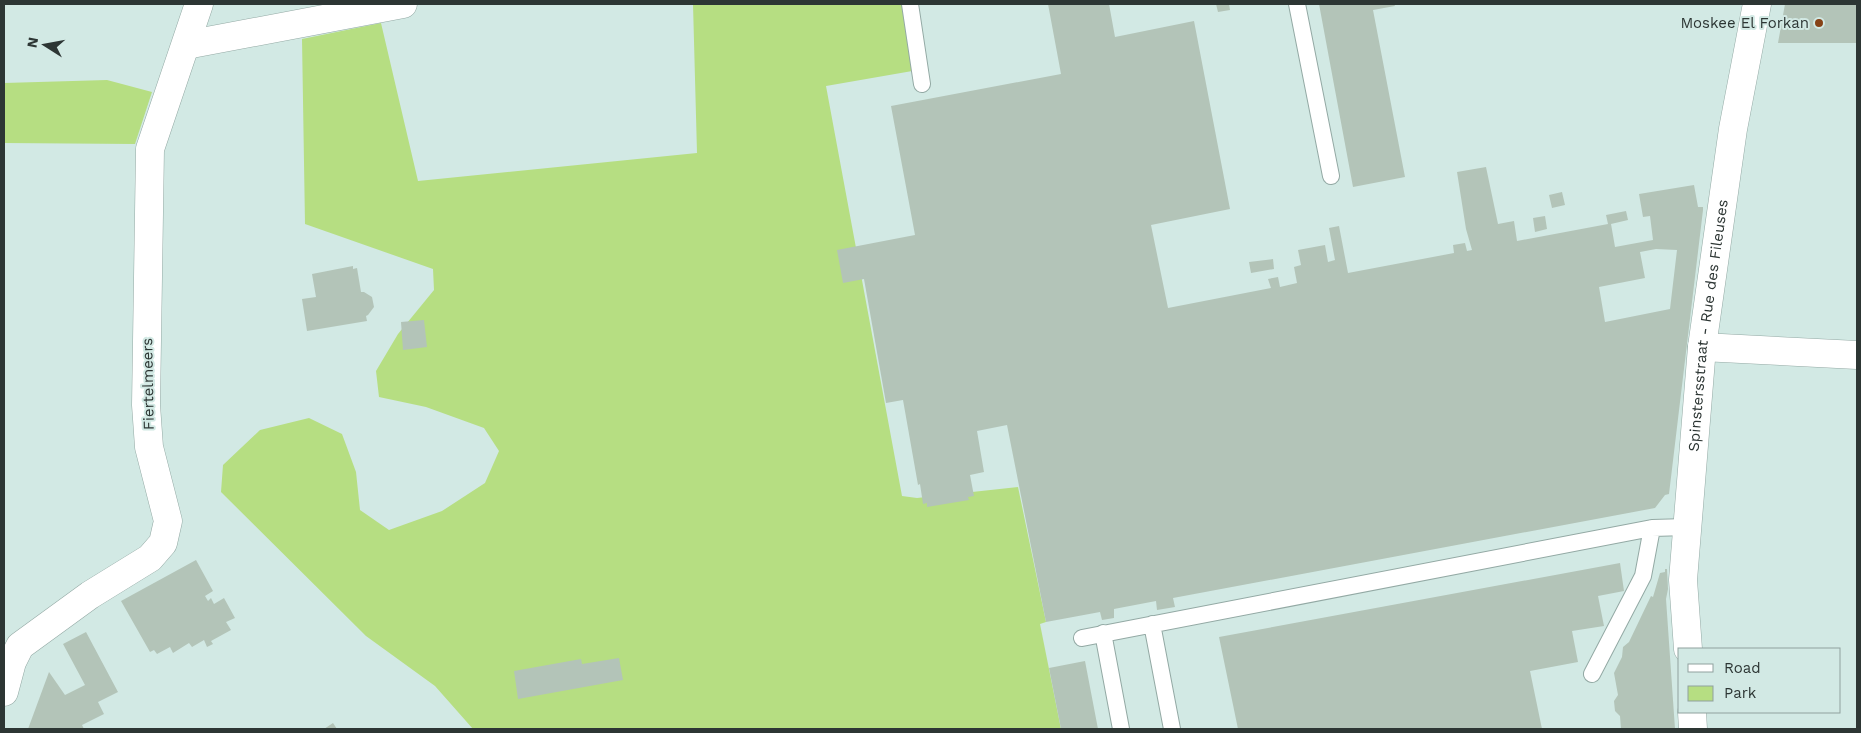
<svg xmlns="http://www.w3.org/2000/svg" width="1861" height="733" font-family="'Work Sans',sans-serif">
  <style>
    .green { fill: #b6de82 }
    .building { fill: #b3c4b8; fill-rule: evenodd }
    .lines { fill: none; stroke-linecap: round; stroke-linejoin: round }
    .service-casing { stroke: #93a9a4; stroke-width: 18 }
    .minor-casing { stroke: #93a9a4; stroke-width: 29 }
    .service { stroke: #fff; stroke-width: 16 }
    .minor { stroke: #fff; stroke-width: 28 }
    .poi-dot { fill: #864216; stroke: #d2e9e4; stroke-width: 2 }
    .labels { text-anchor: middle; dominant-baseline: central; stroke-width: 4; stroke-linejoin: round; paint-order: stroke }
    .poi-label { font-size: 15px; fill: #2d3634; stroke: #d2e9e4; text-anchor: end }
    .street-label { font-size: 15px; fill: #2d3634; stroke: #d2e9e4 }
  </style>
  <rect width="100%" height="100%" fill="#d2e9e4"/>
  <path class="green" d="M 693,4 L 908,4 L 918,70 L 826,86 L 902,496 L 917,498 L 1018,487 L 1046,622 L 1040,624 L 1061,729 L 473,729 L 435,686 L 366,636 L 221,492 L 223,465 L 260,430 L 309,418 L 342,434 L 356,472 L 360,510 L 389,530 L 442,511 L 485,483 L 499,451 L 484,428 L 426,407 L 379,397 L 376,371 L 398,334 L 434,290 L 433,269 L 305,224 L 302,39 L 381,23 L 418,181 L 697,153 Z
    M 107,80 L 152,92 L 135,144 L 4,143 L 4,83 Z"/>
  <path class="building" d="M 1048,4 L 1109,4 L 1115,37 L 1194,21 L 1230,209 L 1151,225 L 1168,308 L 1271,288 L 1268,279 L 1278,277 L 1280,287 L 1297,283 L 1294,267 L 1301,265 L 1298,250 L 1325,245 L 1328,262 L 1335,260 L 1329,228 L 1339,226 L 1348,273 L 1454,253 L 1453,245 L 1465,243 L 1467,251 L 1472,250 L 1466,229 L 1457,172 L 1486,167 L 1498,224 L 1514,221 L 1517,241 L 1608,224 L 1606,215 L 1626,211 L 1628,220 L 1611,224 L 1615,247 L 1653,240 L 1650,216 L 1643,217 L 1639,194 L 1694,185 L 1698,207 L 1703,207 L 1703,210 L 1669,494 L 1665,495 L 1655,508 L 1173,598 L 1175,607 L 1157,610 L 1156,601 L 1114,609 L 1114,618 L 1102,620 L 1100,612 L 1046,622 L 1007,425 L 977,431 L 984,472 L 970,475 L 974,496 L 968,497 L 969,500 L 927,507 L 927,503 L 923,504 L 920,484 L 918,485 L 903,400 L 886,403 L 864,279 L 843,283 L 837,250 L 915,235 L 891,106 L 1061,74 ZM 1656,249 L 1677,250 L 1670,309 L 1605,322 L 1599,287 L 1645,278 L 1640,252 Z
    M 1216,4 L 1229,4 L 1230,10 L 1218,12 Z
    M 1319,4 L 1394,4 L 1395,6 L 1373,10 L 1405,177 L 1353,187 Z
    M 1785,4 L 1857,4 L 1857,43 L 1778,43 Z
    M 1562,192 L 1565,205 L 1552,208 L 1549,195 Z
    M 1545,216 L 1547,229 L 1535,232 L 1533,218 Z
    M 1273,259 L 1274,269 L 1251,273 L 1249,262 Z
    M 353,266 L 353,269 L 357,268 L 361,292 L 364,292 L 372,297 L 374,307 L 368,315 L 366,316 L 367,321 L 307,331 L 302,299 L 316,297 L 312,274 Z
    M 424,320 L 427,347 L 403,350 L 401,322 Z
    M 196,560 L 213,591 L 205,596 L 208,601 L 211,598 L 214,604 L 224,598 L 235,618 L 226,622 L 231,630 L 211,641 L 213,644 L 207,647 L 204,640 L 192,647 L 189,643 L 173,653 L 170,647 L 157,654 L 154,650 L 150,652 L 121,601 Z
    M 1620,563 L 1624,591 L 1598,596 L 1604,626 L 1572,631 L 1578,662 L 1530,671 L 1542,729 L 1238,729 L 1219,637 Z
    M 1665,569 L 1667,569 L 1668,589 L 1666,599 L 1675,729 L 1621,729 L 1620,716 L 1615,711 L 1614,701 L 1618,695 L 1614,673 L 1622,657 L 1623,647 L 1629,642 L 1651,596 L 1653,597 L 1660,573 L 1665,572 Z
    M 86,632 L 118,692 L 98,702 L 104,714 L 82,725 L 84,729 L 28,729 L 49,672 L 65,695 L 85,685 L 63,644 Z
    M 619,658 L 623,680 L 518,699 L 514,671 L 581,659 L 582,664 Z
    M 1085,661 L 1098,729 L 1061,729 L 1049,668 Z
    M 333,723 L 337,729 L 324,729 Z"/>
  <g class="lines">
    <g class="service-casing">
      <path id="service" d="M 910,4 L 922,84
        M 1297,4 L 1331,176
        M 1152,624 L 1172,729
        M 1103,633 L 1121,729
        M 1082,638 L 1652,528 L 1687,527
        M 1592,674 L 1643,576 L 1652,528"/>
    </g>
    <g class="minor-casing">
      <g id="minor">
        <path d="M 186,45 L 403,4"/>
        <path d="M 1702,347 L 1857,355"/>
        <path id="s1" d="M 1688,649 L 1683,580 L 1702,347 L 1733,129 L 1757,4"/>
        <path d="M 4,692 L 12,662 L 20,646 L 90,595 L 150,558 L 163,543 L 168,521 L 149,447 L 146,405 L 150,149 L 199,4"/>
        <path d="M 1692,712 L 1693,729"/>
      </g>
    </g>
    <use href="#service" class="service"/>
    <use href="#minor" class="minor"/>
  </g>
  <circle class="poi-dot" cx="1819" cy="23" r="5"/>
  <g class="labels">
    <g class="poi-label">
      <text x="1809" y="23">Moskee El Forkan</text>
    </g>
    <g class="street-label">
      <text stroke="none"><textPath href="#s1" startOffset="325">Spinstersstraat - Rue des Fileuses</textPath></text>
      <text transform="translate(148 384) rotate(-91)">Fiertelmeers</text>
    </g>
  </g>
  <rect width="1861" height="733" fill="none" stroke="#2d3634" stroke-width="10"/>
  <rect x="1678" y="648" width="162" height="65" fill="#d2e9e4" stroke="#90a19e"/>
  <rect x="1688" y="664" width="25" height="8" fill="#ffffff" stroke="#90a19e"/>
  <text x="1724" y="673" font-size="15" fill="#2d3634">Road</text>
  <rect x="1688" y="686" width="25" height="15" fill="#b6de82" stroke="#90a19e"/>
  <text x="1724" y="698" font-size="15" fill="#2d3634">Park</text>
  <g transform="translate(45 45) rotate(281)" stroke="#d2e9e4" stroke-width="4" paint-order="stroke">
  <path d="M0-4L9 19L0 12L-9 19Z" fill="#2d3634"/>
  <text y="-8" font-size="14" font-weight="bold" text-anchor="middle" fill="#2d3634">N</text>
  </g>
</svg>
